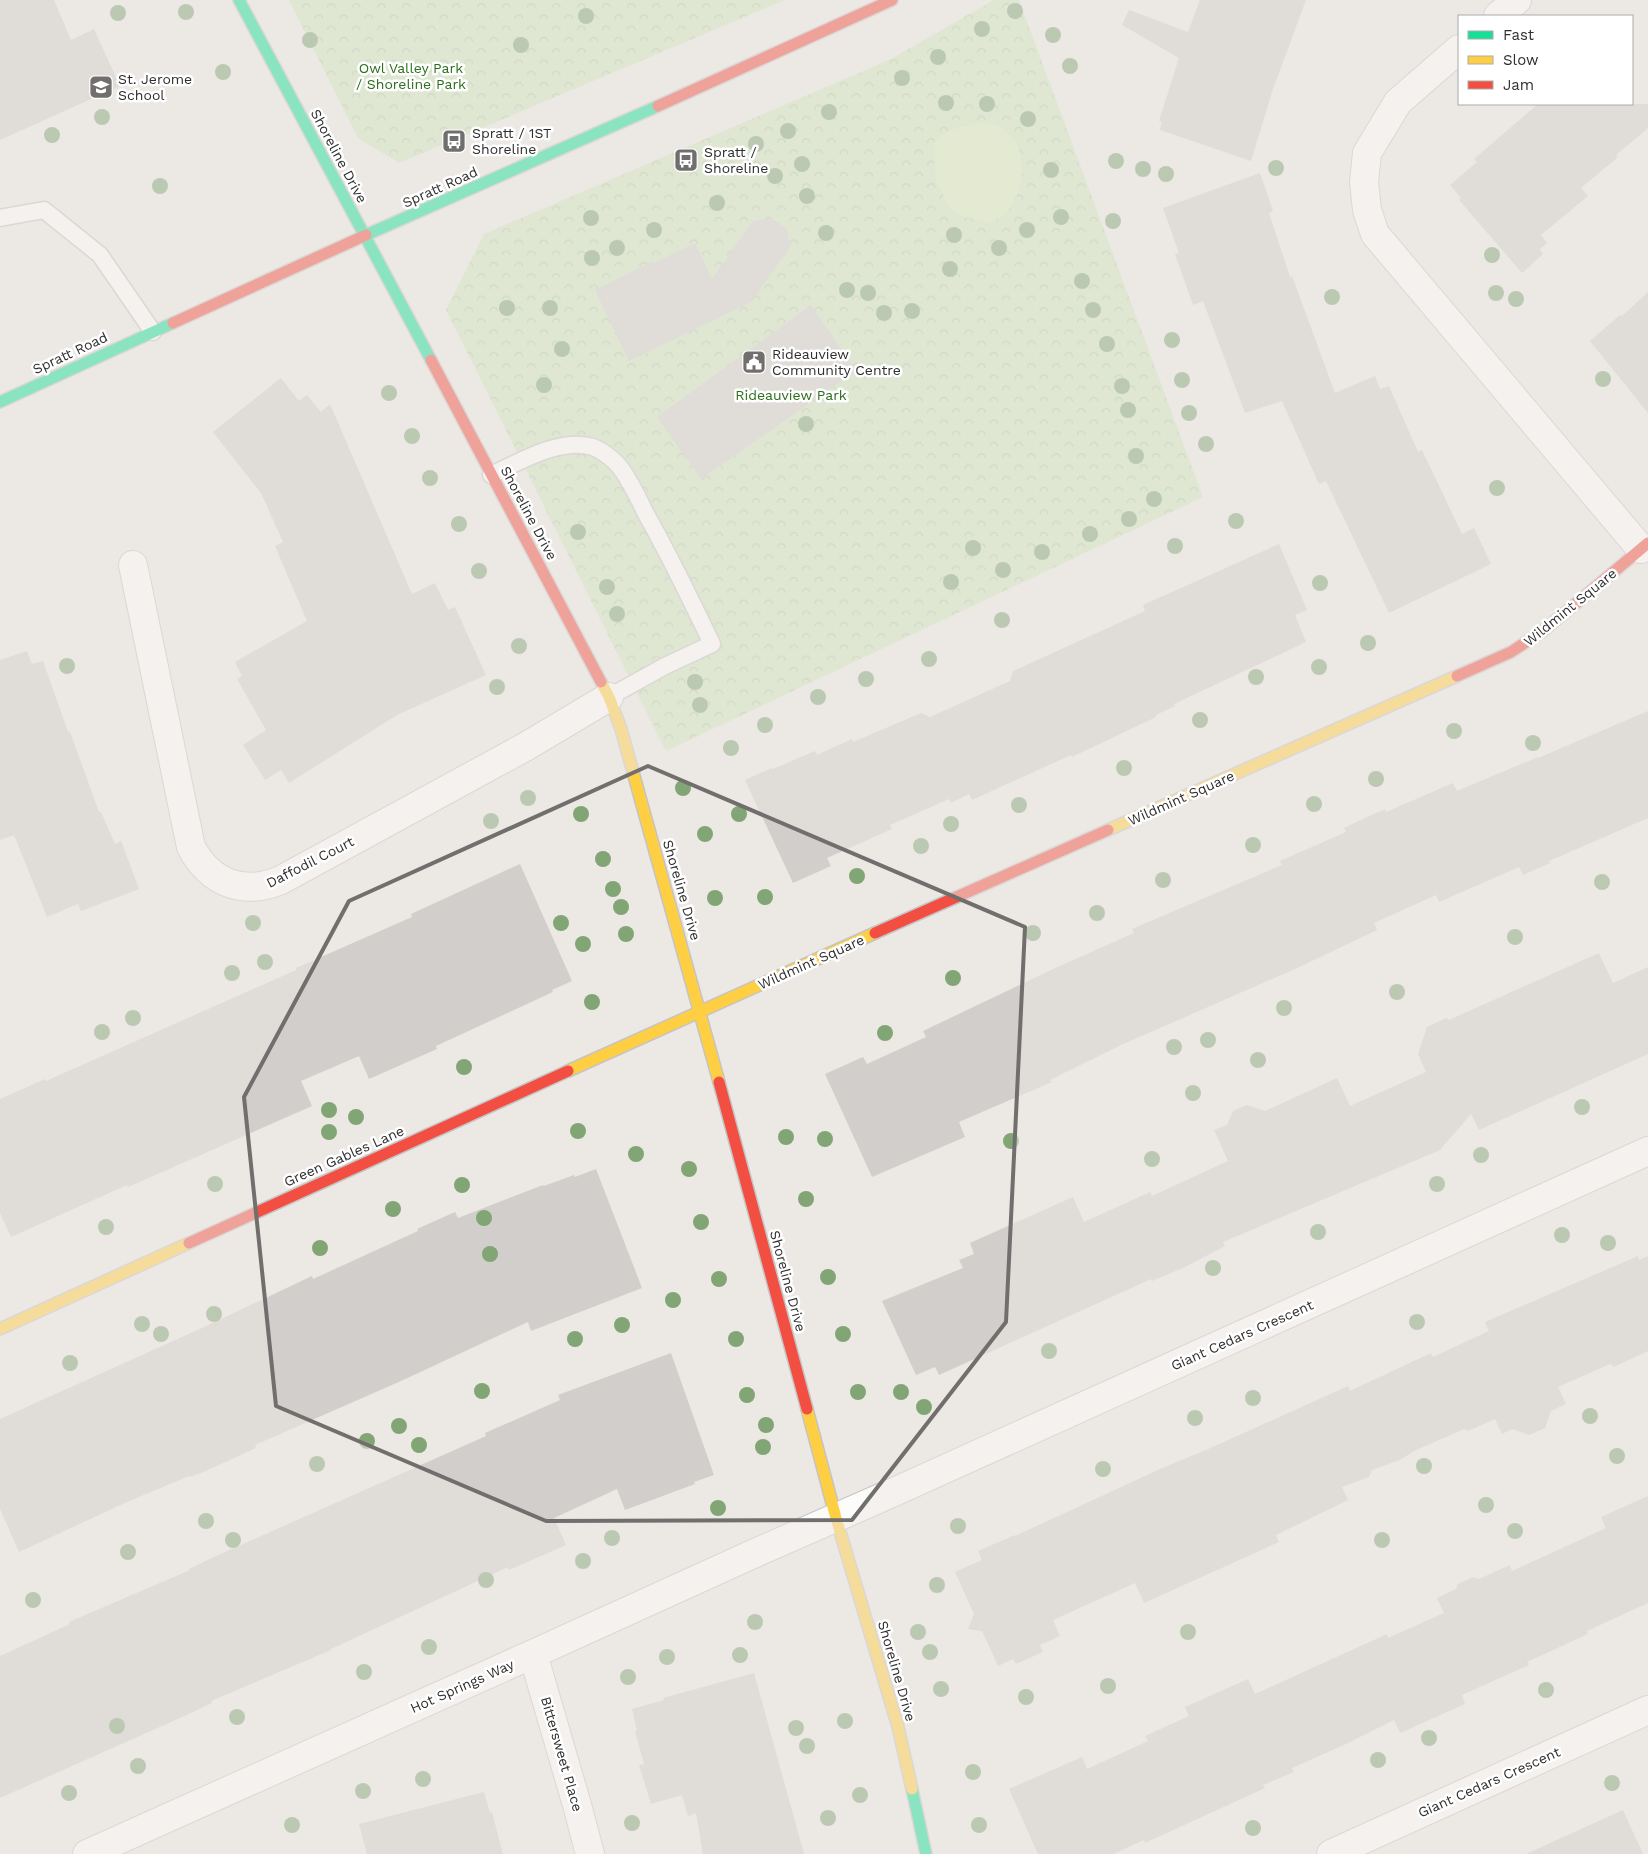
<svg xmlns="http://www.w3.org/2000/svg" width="1648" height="1854" font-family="'Work Sans',sans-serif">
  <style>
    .park { fill: url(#park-crowns) }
    .pitch { fill: #d9eabb }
    .building { fill: #d1cecb }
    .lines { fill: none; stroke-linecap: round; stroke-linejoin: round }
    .lane-casing { stroke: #c5c4c5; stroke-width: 19 }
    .street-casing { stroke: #c5c4c5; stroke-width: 30 }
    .fast-casing { stroke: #c5c4c5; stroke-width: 14 }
    .slow-casing { stroke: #c5c4c5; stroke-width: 14 }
    .jam-casing { stroke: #c5c4c5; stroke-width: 14 }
    .lane { stroke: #fcfcfb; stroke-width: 16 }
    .street { stroke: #fcfcfb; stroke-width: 28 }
    .fast { stroke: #16e098; stroke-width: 11 }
    .slow { stroke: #ffcf43; stroke-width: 11 }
    .jam { stroke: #f24e42; stroke-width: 11 }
    .tree { fill: #82a575 }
    .marked { fill: none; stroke: #706f6e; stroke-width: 4; stroke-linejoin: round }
    .labels { text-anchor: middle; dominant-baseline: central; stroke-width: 5; stroke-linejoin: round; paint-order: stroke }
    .park-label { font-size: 14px; fill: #2c6e1b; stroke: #fff }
    .poi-label { font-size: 14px; fill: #2e2e2e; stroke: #fff; text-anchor: start }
    .street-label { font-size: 14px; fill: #2e2e2e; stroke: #fff }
  </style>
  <defs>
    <pattern id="park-crowns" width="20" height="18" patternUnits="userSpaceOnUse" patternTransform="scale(1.25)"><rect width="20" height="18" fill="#cee6be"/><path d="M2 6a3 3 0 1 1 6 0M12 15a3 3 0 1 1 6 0" fill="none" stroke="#b1c6a4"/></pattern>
  </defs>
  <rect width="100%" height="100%" fill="#ece8e4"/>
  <path class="park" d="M 289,0 L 785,0 L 399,163 L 358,138 Z
    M 994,0 L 1019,0 L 1203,497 L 666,751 L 446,310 L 484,234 L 889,60 Z"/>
  <path class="pitch" d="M 982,122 C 987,123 993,124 997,126 C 1031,142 1027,190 1005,214 C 1001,218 996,220 992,223 L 965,217 L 951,209 L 936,182 L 934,150 L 935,140 L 950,130 Z"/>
  <path class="building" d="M 0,0 L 54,0 L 71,40 L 94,29 L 120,86 L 0,140 Z
    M 1200,0 L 1306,0 L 1273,89 L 1251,161 L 1160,130 L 1162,122 L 1159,121 L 1179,58 L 1122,25 L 1129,10 L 1188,32 Z
    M 1538,104 L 1648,104 L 1648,128 L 1616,155 L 1618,157 L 1581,188 L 1588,196 L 1541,235 L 1547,243 L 1540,249 L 1543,254 L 1522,273 L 1459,200 L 1461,198 L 1450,185 L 1477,162 L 1474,159 Z
    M 1260,173 L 1273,211 L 1269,213 L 1290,277 L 1292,276 L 1335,393 L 1375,376 L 1380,389 L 1389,386 L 1418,452 L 1422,450 L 1462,534 L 1474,528 L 1491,564 L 1389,613 L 1326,481 L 1319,484 L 1282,401 L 1245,413 L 1203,301 L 1193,305 L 1175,254 L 1179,253 L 1163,208 Z
    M 771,218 L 787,229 L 790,247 L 751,302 L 629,361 L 595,290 L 653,261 L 654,263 L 695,243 L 712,279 L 753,221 Z
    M 1648,292 L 1648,413 L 1590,341 L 1620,315 L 1622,316 Z
    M 811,305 L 856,371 L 701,479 L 657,417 Z
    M 281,378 L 299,401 L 307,395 L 321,412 L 330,404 L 412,594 L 435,583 L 448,610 L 455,607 L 486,675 L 397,715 L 289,783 L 281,770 L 265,780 L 243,745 L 266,730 L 237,679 L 242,676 L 235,662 L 307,621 L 275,546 L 283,542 L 261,493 L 213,432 Z
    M 1279,544 L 1307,610 L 1295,615 L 1306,642 L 1174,704 L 1175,706 L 1156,715 L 1156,717 L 1072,757 L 1071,755 L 972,800 L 969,794 L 951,803 L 949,799 L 890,825 L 892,829 L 827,858 L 831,866 L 793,883 L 745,780 L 772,768 L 773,769 L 815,751 L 817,755 L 852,739 L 853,742 L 921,713 L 930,717 L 1010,681 L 1013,671 L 1145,611 L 1143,605 Z
    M 27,651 L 32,664 L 43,661 L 68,732 L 70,732 L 99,812 L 101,812 L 115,844 L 121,841 L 139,889 L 81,911 L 78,904 L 47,917 L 14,835 L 0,840 L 0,660 Z
    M 1648,711 L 1648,818 L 1549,861 L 1550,863 L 1523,875 L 1519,867 L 1439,902 L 1436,895 L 1374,923 L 1377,930 L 1295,969 L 1121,1045 L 1050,1080 L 1052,1082 L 959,1122 L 965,1137 L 872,1177 L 825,1074 L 863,1057 L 867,1064 L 926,1037 L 923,1031 L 1051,970 L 1134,933 L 1132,929 L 1282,865 L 1280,861 L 1346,832 L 1344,828 L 1365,818 L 1385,809 L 1386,812 L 1453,783 L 1457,791 L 1538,757 L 1538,758 Z
    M 520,864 L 572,981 L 552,990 L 553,992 L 436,1046 L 437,1049 L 369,1079 L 359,1056 L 301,1081 L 312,1106 L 128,1187 L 127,1185 L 11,1237 L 0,1213 L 0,1099 L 45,1079 L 46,1081 L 296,970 L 296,968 L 412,917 L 411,914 Z
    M 1599,953 L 1613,983 L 1648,967 L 1648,1054 L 1479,1130 L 1471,1114 L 1440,1150 L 1223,1242 L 1225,1246 L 1185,1267 L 1152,1281 L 1151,1279 L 939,1375 L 935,1367 L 916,1375 L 882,1301 L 963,1268 L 959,1260 L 974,1254 L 970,1243 L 1073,1197 L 1084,1222 L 1150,1192 L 1152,1196 L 1228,1161 L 1214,1130 L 1227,1125 L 1233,1111 L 1247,1105 L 1265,1111 L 1337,1078 L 1350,1106 L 1426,1072 L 1418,1054 L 1427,1027 L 1446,1018 L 1449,1020 Z
    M 596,1169 L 642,1288 L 531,1331 L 528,1322 L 401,1381 L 255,1445 L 256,1448 L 208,1470 L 190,1477 L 189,1476 L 127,1502 L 19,1552 L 0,1509 L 0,1419 L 202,1328 L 312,1276 L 313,1279 L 418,1231 L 417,1229 L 455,1212 L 458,1218 L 543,1185 L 544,1186 L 574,1175 L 575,1177 Z
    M 1638,1256 L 1639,1260 L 1648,1256 L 1648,1351 L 1614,1367 L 1610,1364 L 1558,1387 L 1566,1404 L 1551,1411 L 1545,1428 L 1529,1435 L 1512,1429 L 1502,1434 L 1495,1419 L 1468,1431 L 1464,1429 L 1414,1451 L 1400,1460 L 1372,1470 L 1369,1477 L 1342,1487 L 1348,1500 L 1276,1535 L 1279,1542 L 1144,1603 L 1135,1583 L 1053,1620 L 1060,1636 L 1040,1645 L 1043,1652 L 1016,1664 L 1013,1659 L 998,1666 L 982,1631 L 968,1629 L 974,1614 L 955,1572 L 982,1560 L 978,1551 L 1015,1535 L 1015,1536 L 1160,1469 L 1206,1450 L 1348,1386 L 1350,1391 L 1431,1353 L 1433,1357 L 1489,1331 L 1485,1322 Z
    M 671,1353 L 714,1475 L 694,1482 L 695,1484 L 625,1510 L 617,1489 L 554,1518 L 566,1545 L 509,1570 L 508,1567 L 331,1649 L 331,1650 L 211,1701 L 212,1703 L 180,1718 L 0,1798 L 0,1656 L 70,1624 L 69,1622 L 190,1570 L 189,1569 L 214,1557 L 486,1436 L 485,1433 L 560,1400 L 558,1395 Z
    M 1648,1496 L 1648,1603 L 1587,1631 L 1588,1634 L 1527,1662 L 1529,1665 L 1462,1695 L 1465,1704 L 1400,1733 L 1394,1720 L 1346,1744 L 1292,1768 L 1294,1772 L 1263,1785 L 1265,1788 L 1145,1843 L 1144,1840 L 1113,1854 L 1038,1854 L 1009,1789 L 1082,1757 L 1087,1769 L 1148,1741 L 1145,1736 L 1189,1716 L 1185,1707 L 1248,1679 L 1255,1694 L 1387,1634 L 1388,1638 L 1444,1613 L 1437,1598 L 1456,1589 L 1458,1584 L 1473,1577 L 1479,1579 L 1510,1565 L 1512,1571 L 1606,1528 L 1601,1517 Z
    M 754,1673 L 804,1854 L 703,1854 L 696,1813 L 688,1816 L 682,1795 L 651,1804 L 639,1765 L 644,1764 L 635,1731 L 637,1731 L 632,1709 L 664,1700 L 663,1698 Z
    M 484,1792 L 490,1813 L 492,1812 L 503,1854 L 367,1854 L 359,1824 Z
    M 1623,1810 L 1643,1854 L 1526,1854 Z"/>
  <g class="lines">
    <g class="lane-casing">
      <path id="lane" d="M 0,218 L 44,210 L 100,255 L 153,332
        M 491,475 C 519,462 561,437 593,447 C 603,451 616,461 622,470 C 632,484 639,500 646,514 C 670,556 691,600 712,644 L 665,666 L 609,697"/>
    </g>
    <g class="street-casing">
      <path id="street" d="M 1498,16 L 1517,0
        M 1459,49 L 1398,102 L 1367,153 L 1364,182 L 1367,210 L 1375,234 L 1641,549
        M 133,565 L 191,847 C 210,883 243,896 281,880 L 525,747 L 609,697
        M 533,1654 L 577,1805 L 590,1854
        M 87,1854 L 533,1654 L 753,1554 L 894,1492 L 1648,1151
        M 1331,1854 L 1648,1710"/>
    </g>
    <g class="fast-casing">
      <path id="fast" d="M 239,0 L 431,360
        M 366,235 L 658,106
        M 0,402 L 173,323
        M 912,1789 L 926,1854"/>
    </g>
    <g class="slow-casing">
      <path id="slow" d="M 601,682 L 609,697 L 621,729 L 719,1082
        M 1108,830 L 1457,676
        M 568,1071 L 875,933
        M 0,1329 L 189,1243
        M 807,1409 L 836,1518 L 898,1727 L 912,1789"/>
    </g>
    <g class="jam-casing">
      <path id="jam" d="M 658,106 L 892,0
        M 173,323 L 366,235
        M 431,360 L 601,682
        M 1457,676 L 1511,652 L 1543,631 L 1648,543
        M 875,933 L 1108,830
        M 719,1082 L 807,1409
        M 189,1243 L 568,1071"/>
    </g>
    <use href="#lane" class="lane"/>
    <use href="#street" class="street"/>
    <use href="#fast" class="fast"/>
    <use href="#slow" class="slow"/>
    <use href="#jam" class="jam"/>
  </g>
  <g class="tree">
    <circle cx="1015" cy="11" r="8"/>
    <circle cx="186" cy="12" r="8"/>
    <circle cx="118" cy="13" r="8"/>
    <circle cx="586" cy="16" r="8"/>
    <circle cx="982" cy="29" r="8"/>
    <circle cx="1053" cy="35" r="8"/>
    <circle cx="310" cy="40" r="8"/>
    <circle cx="521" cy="45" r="8"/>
    <circle cx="938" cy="57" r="8"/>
    <circle cx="1070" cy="66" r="8"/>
    <circle cx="223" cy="72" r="8"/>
    <circle cx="902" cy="78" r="8"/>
    <circle cx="946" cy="103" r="8"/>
    <circle cx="987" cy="104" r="8"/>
    <circle cx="829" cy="112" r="8"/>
    <circle cx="102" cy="117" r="8"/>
    <circle cx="1028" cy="119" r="8"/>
    <circle cx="788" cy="131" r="8"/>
    <circle cx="52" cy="135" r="8"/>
    <circle cx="756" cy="144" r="8"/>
    <circle cx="1116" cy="161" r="8"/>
    <circle cx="802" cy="164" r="8"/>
    <circle cx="1276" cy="168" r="8"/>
    <circle cx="1143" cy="169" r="8"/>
    <circle cx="1051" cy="170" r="8"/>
    <circle cx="1166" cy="174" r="8"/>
    <circle cx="775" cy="176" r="8"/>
    <circle cx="160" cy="186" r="8"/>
    <circle cx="807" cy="196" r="8"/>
    <circle cx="717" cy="203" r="8"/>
    <circle cx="1061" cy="217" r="8"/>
    <circle cx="591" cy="218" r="8"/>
    <circle cx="1113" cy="221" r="8"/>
    <circle cx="654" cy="230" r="8"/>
    <circle cx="1027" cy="230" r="8"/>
    <circle cx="826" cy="233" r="8"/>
    <circle cx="954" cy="235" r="8"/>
    <circle cx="617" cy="248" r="8"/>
    <circle cx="999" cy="248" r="8"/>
    <circle cx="1492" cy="255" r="8"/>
    <circle cx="592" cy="258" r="8"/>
    <circle cx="950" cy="269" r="8"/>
    <circle cx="1082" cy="281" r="8"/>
    <circle cx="847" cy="290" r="8"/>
    <circle cx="868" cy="293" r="8"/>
    <circle cx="1496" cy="293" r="8"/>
    <circle cx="1332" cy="297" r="8"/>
    <circle cx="1516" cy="299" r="8"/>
    <circle cx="507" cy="308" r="8"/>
    <circle cx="550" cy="308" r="8"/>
    <circle cx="1093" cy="310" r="8"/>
    <circle cx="912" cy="311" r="8"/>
    <circle cx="884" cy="313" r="8"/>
    <circle cx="1172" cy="340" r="8"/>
    <circle cx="1107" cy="344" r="8"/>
    <circle cx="562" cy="349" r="8"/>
    <circle cx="1603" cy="379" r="8"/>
    <circle cx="1182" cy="380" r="8"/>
    <circle cx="544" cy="385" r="8"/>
    <circle cx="1122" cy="386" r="8"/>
    <circle cx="389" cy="393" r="8"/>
    <circle cx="1128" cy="410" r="8"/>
    <circle cx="1189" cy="413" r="8"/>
    <circle cx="806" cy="424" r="8"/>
    <circle cx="412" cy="436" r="8"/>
    <circle cx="1206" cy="444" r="8"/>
    <circle cx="1136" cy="456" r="8"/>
    <circle cx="430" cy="478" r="8"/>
    <circle cx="1497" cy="488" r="8"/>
    <circle cx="1154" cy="499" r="8"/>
    <circle cx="1129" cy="519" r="8"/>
    <circle cx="1236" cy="521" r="8"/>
    <circle cx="459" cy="524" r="8"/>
    <circle cx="578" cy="532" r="8"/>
    <circle cx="1090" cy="534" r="8"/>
    <circle cx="1175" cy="546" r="8"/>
    <circle cx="973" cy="548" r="8"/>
    <circle cx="1042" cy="552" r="8"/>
    <circle cx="1003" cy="570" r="8"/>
    <circle cx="479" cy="571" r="8"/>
    <circle cx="951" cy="582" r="8"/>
    <circle cx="1320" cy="583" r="8"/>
    <circle cx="607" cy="587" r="8"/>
    <circle cx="617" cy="614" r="8"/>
    <circle cx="1002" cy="620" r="8"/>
    <circle cx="1368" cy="643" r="8"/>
    <circle cx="519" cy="646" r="8"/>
    <circle cx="929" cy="659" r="8"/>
    <circle cx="67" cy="666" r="8"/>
    <circle cx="1319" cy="667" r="8"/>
    <circle cx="1256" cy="677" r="8"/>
    <circle cx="866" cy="679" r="8"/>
    <circle cx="695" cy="682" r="8"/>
    <circle cx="497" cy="687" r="8"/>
    <circle cx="818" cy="697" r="8"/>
    <circle cx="700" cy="705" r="8"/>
    <circle cx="1200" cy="720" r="8"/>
    <circle cx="765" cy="725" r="8"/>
    <circle cx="1454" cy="731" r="8"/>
    <circle cx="1533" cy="743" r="8"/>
    <circle cx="731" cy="748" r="8"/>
    <circle cx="1124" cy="768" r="8"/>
    <circle cx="1376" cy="779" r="8"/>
    <circle cx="683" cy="788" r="8"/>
    <circle cx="528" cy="798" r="8"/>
    <circle cx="1314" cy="804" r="8"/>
    <circle cx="1019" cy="805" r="8"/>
    <circle cx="581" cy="814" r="8"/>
    <circle cx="739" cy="814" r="8"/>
    <circle cx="491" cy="821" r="8"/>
    <circle cx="951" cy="824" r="8"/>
    <circle cx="705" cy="834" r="8"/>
    <circle cx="1253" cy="845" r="8"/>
    <circle cx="921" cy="846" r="8"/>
    <circle cx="603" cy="859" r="8"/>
    <circle cx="857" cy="876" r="8"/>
    <circle cx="1163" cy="880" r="8"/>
    <circle cx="1602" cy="882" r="8"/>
    <circle cx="613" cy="889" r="8"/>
    <circle cx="765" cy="897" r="8"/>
    <circle cx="715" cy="898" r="8"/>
    <circle cx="621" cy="907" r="8"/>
    <circle cx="1097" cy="913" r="8"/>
    <circle cx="253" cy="923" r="8"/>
    <circle cx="561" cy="923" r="8"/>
    <circle cx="1033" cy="933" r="8"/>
    <circle cx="626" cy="934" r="8"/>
    <circle cx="1515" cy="937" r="8"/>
    <circle cx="583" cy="944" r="8"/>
    <circle cx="265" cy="962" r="8"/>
    <circle cx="232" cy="973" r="8"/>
    <circle cx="953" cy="978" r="8"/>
    <circle cx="1397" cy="992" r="8"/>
    <circle cx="592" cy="1002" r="8"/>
    <circle cx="1284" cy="1008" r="8"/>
    <circle cx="133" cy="1018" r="8"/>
    <circle cx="102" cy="1032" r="8"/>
    <circle cx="885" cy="1033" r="8"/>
    <circle cx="1208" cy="1040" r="8"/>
    <circle cx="1174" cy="1047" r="8"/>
    <circle cx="1258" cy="1060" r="8"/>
    <circle cx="464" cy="1067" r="8"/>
    <circle cx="1193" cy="1093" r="8"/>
    <circle cx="1582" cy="1107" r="8"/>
    <circle cx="329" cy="1110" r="8"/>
    <circle cx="356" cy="1117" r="8"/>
    <circle cx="578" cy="1131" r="8"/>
    <circle cx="329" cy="1132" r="8"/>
    <circle cx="786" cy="1137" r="8"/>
    <circle cx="825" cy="1139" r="8"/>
    <circle cx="1011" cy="1141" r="8"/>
    <circle cx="636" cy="1154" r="8"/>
    <circle cx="1481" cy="1155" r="8"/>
    <circle cx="1152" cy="1159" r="8"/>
    <circle cx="689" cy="1169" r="8"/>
    <circle cx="215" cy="1184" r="8"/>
    <circle cx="1437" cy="1184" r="8"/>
    <circle cx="462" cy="1185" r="8"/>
    <circle cx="806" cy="1199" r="8"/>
    <circle cx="393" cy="1209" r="8"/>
    <circle cx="484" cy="1218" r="8"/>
    <circle cx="701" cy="1222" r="8"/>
    <circle cx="106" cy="1227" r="8"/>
    <circle cx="1318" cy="1232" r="8"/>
    <circle cx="1562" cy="1235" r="8"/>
    <circle cx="1608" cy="1243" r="8"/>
    <circle cx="320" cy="1248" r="8"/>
    <circle cx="490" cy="1254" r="8"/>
    <circle cx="1213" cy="1268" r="8"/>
    <circle cx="828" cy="1277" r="8"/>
    <circle cx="719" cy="1279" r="8"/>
    <circle cx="673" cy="1300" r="8"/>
    <circle cx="214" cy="1314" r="8"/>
    <circle cx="1417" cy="1322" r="8"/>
    <circle cx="142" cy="1324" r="8"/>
    <circle cx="622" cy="1325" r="8"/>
    <circle cx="161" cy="1334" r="8"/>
    <circle cx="843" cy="1334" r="8"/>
    <circle cx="575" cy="1339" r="8"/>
    <circle cx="736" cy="1339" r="8"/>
    <circle cx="1049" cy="1351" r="8"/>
    <circle cx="70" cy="1363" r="8"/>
    <circle cx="482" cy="1391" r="8"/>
    <circle cx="858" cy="1392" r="8"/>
    <circle cx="901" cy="1392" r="8"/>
    <circle cx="747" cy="1395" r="8"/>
    <circle cx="1253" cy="1398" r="8"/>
    <circle cx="924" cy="1407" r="8"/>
    <circle cx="1590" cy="1416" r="8"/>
    <circle cx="1195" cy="1418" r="8"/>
    <circle cx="766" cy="1425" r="8"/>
    <circle cx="399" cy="1426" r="8"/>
    <circle cx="367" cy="1441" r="8"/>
    <circle cx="419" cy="1445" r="8"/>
    <circle cx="763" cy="1447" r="8"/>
    <circle cx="1617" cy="1456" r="8"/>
    <circle cx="317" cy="1464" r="8"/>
    <circle cx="1424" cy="1466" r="8"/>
    <circle cx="1103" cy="1469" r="8"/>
    <circle cx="1486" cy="1505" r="8"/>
    <circle cx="718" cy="1508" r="8"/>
    <circle cx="206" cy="1521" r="8"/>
    <circle cx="958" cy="1526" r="8"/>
    <circle cx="1515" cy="1531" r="8"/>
    <circle cx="612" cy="1538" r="8"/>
    <circle cx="233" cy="1540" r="8"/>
    <circle cx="1382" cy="1540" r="8"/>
    <circle cx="128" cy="1552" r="8"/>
    <circle cx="583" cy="1561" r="8"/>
    <circle cx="486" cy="1580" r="8"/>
    <circle cx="937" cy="1585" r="8"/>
    <circle cx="33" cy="1600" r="8"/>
    <circle cx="755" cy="1622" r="8"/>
    <circle cx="918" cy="1632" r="8"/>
    <circle cx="1188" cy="1632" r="8"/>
    <circle cx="429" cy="1647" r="8"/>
    <circle cx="930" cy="1652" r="8"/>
    <circle cx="740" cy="1655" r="8"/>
    <circle cx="667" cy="1657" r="8"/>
    <circle cx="364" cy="1672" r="8"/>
    <circle cx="628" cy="1677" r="8"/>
    <circle cx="1108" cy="1686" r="8"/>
    <circle cx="941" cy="1689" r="8"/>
    <circle cx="1546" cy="1690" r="8"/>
    <circle cx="1026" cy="1697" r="8"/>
    <circle cx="237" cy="1717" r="8"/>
    <circle cx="845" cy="1721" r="8"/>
    <circle cx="117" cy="1726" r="8"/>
    <circle cx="796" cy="1728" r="8"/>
    <circle cx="1429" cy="1738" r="8"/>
    <circle cx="807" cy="1746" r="8"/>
    <circle cx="1378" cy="1760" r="8"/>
    <circle cx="138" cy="1766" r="8"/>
    <circle cx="973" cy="1772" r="8"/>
    <circle cx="423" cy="1779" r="8"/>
    <circle cx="1612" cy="1783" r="8"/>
    <circle cx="363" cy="1791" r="8"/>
    <circle cx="69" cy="1793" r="8"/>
    <circle cx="860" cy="1795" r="8"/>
    <circle cx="828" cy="1818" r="8"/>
    <circle cx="632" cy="1823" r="8"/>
    <circle cx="292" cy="1825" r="8"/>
    <circle cx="979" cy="1825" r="8"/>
    <circle cx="1253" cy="1828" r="8"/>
  </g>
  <path d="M0 0H1648V1854H0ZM 648,766 L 1025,927 L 1006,1322 L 852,1520 L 546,1521 L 276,1406 L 244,1097 L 349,901 Z" fill="#ece8e4" fill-opacity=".55" fill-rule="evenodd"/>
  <path class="marked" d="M 648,766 L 1025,927 L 1006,1322 L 852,1520 L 546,1521 L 276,1406 L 244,1097 L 349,901 Z"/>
  <defs>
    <g id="school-square" transform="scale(1.25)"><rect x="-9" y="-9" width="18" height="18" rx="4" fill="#706f6e" stroke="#fff"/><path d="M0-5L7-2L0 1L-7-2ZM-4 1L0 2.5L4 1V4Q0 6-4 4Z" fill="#fff"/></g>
    <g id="bus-square" transform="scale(1.25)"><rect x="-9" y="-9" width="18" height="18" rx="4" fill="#706f6e" stroke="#fff"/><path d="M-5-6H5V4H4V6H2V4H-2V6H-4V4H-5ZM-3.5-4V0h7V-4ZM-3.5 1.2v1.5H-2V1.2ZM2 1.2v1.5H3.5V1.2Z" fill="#fff"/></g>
    <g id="civic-square" transform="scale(1.25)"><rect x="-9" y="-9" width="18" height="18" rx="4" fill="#706f6e" stroke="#fff"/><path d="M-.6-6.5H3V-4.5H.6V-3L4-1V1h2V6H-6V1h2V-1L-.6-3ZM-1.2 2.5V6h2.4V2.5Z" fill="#fff"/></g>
  </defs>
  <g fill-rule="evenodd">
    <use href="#school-square" x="101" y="87"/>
    <use href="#bus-square" x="454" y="141"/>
    <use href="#bus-square" x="686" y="160"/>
    <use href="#civic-square" x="754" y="362"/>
  </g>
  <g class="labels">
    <g class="park-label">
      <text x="411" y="68">Owl Valley Park<tspan x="411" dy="16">/ Shoreline Park</tspan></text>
      <text x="791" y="395">Rideauview Park</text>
    </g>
    <g class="poi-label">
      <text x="118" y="79">St. Jerome<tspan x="118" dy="16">School</tspan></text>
      <text x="472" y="133">Spratt / 1ST<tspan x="472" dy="16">Shoreline</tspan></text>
      <text x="704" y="152">Spratt /<tspan x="704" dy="16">Shoreline</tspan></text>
      <text x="772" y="354">Rideauview<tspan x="772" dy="16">Community Centre</tspan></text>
    </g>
    <g class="street-label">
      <text transform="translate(339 156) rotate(62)">Shoreline Drive</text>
      <text transform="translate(440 187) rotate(-24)">Spratt Road</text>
      <text transform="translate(70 353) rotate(-25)">Spratt Road</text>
      <text transform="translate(529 513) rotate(62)">Shoreline Drive</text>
      <text transform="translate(1570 607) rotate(-39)">Wildmint Square</text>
      <text transform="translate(1181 798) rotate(-24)">Wildmint Square</text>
      <text transform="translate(310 862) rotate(-27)">Daffodil Court</text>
      <text transform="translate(682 890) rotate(74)">Shoreline Drive</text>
      <text transform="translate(811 962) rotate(-24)">Wildmint Square</text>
      <text transform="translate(344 1156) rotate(-24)">Green Gables Lane</text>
      <text transform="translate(788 1281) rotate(75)">Shoreline Drive</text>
      <text transform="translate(1242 1335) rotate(-24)">Giant Cedars Crescent</text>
      <text transform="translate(897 1671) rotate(74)">Shoreline Drive</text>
      <text transform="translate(462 1686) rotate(-24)">Hot Springs Way</text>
      <text transform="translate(562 1754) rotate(74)">Bittersweet Place</text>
      <text transform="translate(1489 1782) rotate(-24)">Giant Cedars Crescent</text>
    </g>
  </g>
  <rect x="1458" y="15" width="175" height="90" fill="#ffffff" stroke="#ababab"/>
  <rect x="1468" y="31" width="25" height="8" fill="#16e098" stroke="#ababab"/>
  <text x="1503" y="40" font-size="15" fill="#2e2e2e">Fast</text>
  <rect x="1468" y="56" width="25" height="8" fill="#ffcf43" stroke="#ababab"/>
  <text x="1503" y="65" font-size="15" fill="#2e2e2e">Slow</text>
  <rect x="1468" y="81" width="25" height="8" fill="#f24e42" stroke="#ababab"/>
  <text x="1503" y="90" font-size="15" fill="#2e2e2e">Jam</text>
</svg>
